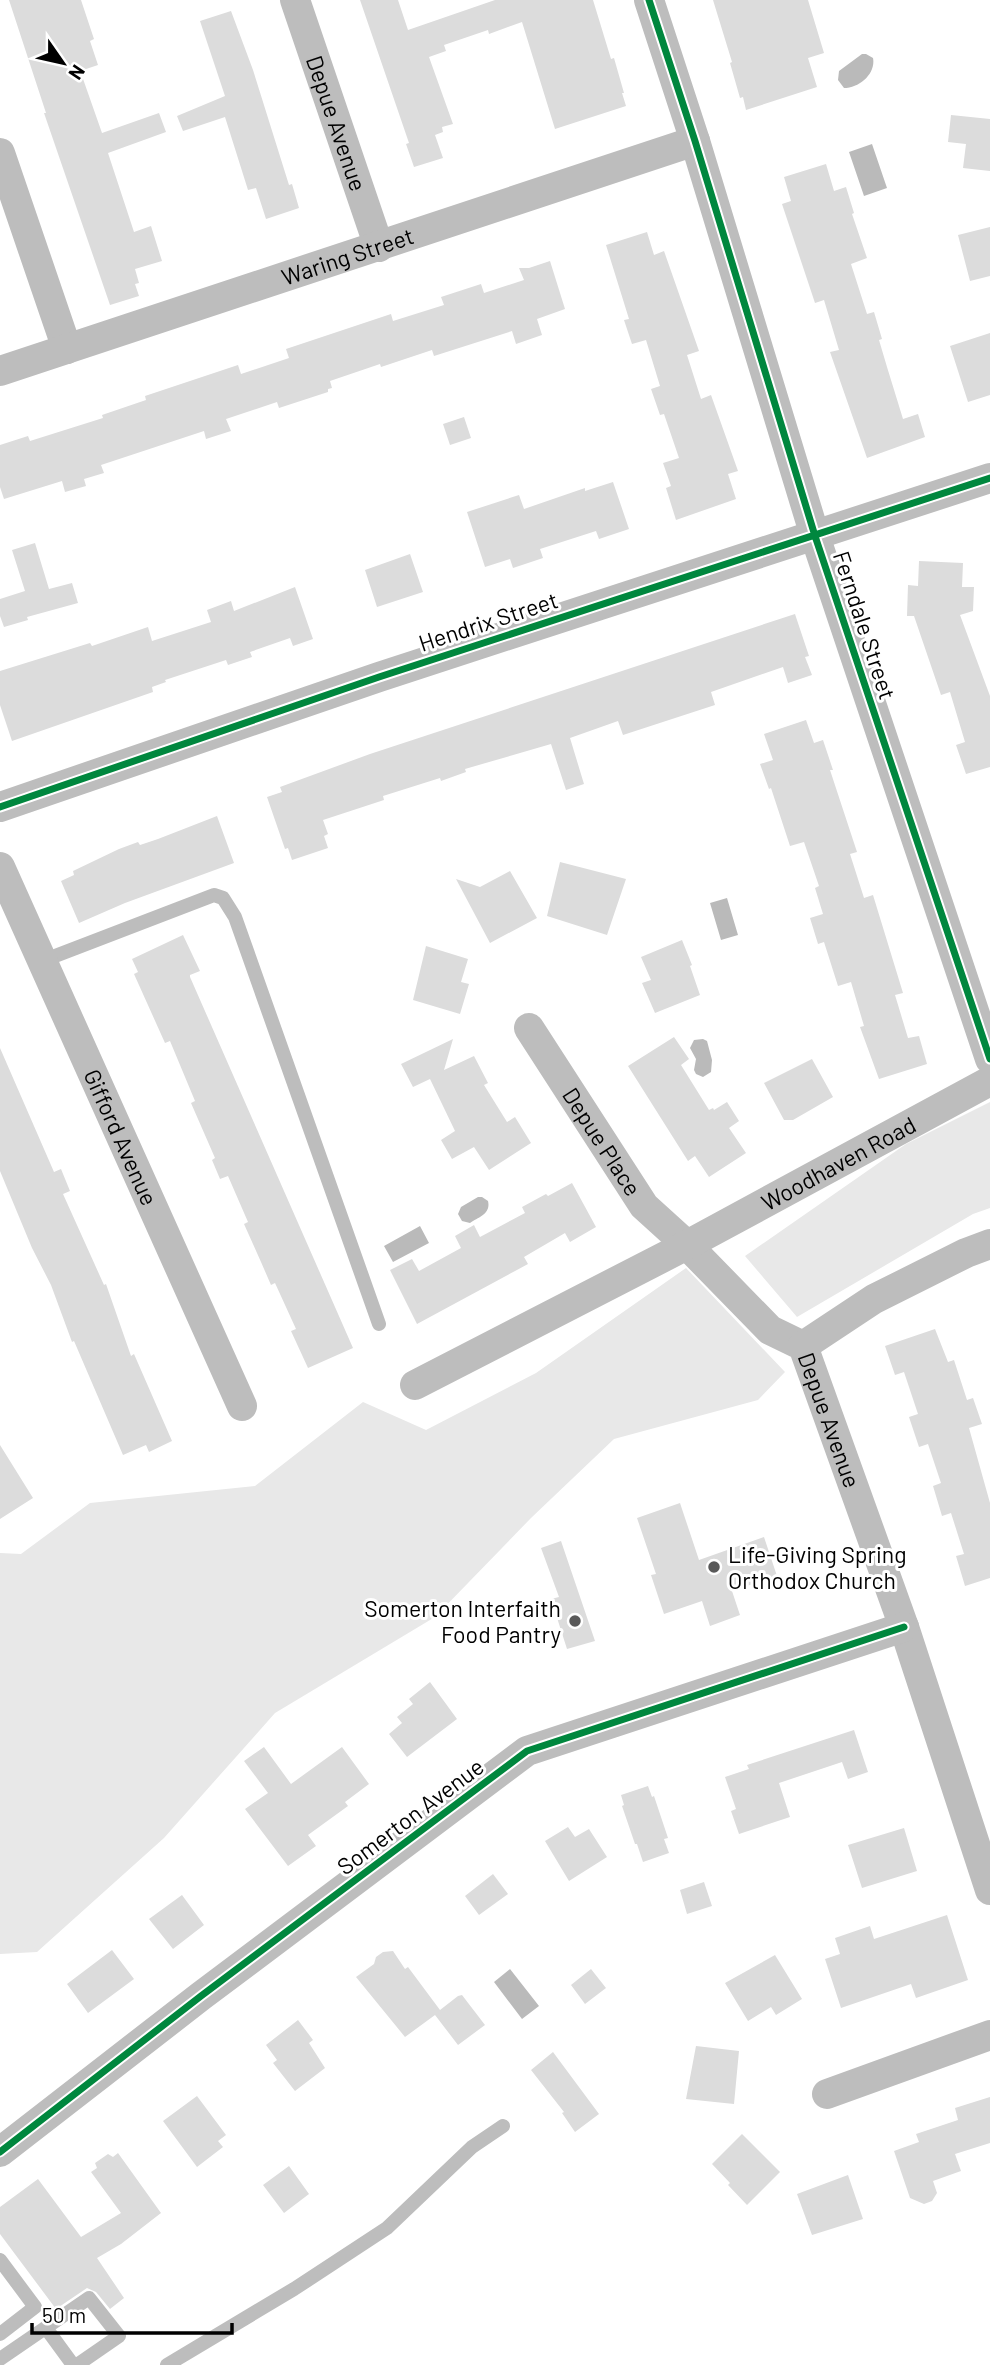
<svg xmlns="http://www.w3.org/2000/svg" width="990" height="2365" font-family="Barlow,sans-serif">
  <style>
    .green { fill: #e8e8e8 }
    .water { fill: #bababa }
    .building { fill: #dcdcdc }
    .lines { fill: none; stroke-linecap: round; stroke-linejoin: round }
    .service { stroke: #bdbdbd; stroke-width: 14 }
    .minor { stroke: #bdbdbd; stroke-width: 30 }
    .cycleway-casing { stroke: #fff; stroke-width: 11 }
    .cycleway { stroke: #00873e; stroke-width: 7 }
    .poi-dot { fill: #595959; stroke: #fff; stroke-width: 2.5 }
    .labels { text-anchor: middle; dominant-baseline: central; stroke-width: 6; stroke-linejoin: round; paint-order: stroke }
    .street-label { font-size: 23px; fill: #000; stroke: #fff }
    .poi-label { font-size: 23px; fill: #000; stroke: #fff; text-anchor: start }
  </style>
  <rect width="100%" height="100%" fill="#fff"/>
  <path class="green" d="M 990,1102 L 990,1208 L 973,1214 L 797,1317 L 745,1256 L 906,1144 Z
    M 686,1268 L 785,1372 L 758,1400 L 614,1439 L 531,1518 L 435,1617 L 275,1713 L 164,1838 L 37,1952 L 0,1954 L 0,1553 L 21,1554 L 90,1503 L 255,1486 L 363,1402 L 426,1430 L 536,1373 Z"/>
  <path class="water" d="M 862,54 L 866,54 L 873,58 C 876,73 860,88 844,88 L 838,80 L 839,71 Z
    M 872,144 L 887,188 L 864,196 L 849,152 Z
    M 727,898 L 738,935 L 721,940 L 710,903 Z
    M 703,1039 L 707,1041 L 712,1060 L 711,1072 L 703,1077 L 696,1074 L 694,1070 L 696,1059 L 690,1048 L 694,1040 Z
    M 478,1197 L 482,1197 L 488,1201 C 491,1214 479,1217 470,1223 L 462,1221 L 458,1214 L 461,1207 Z
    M 420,1226 L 429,1243 L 393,1262 L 384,1246 Z
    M 510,1969 L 539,2006 L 522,2019 L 494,1982 Z"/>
  <path class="building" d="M 9,0 L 81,0 L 94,39 L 90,41 L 98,65 L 83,70 L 85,75 L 82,76 L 102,133 L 159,113 L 166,132 L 108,153 L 134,232 L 151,226 L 162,261 L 135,269 L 139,283 L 135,284 L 139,296 L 110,305 L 44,113 L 46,113 Z
    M 360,0 L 398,0 L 408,30 L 495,0 L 593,0 L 611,59 L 614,58 L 624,93 L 622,93 L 626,106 L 555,129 L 522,22 L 489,34 L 488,30 L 444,45 L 446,51 L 429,57 L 453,124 L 442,127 L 443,132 L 435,135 L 443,158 L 414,167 L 406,144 L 409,143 Z
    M 713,0 L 808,0 L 824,53 L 808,58 L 817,87 L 746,110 L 743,97 L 740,98 L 730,63 L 732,62 Z
    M 231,11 L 253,70 L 289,185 L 292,184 L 299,208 L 266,219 L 256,188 L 248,190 L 225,117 L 183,131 L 177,116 L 225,96 L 200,21 Z
    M 951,115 L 990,119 L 990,171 L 963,168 L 966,144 L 948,142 Z
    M 826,164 L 834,191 L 846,187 L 854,213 L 852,214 L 867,258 L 851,264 L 867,314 L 874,312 L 882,339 L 879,340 L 887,367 L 903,419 L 918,414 L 925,437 L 867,458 L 830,352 L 839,350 L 824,300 L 815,303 L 782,204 L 791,201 L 784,177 Z
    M 990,227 L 990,276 L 970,281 L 958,235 Z
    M 647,232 L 654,255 L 664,251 L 699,351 L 687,355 L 701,399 L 711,395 L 738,471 L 728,474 L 736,499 L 676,520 L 666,488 L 671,486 L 663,463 L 679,458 L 664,414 L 660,415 L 651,389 L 660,386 L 646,340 L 632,344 L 624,320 L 629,319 L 606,245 Z
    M 550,261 L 565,309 L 537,319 L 542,335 L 516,344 L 512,331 L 434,356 L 432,350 L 381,367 L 380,364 L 330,381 L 332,388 L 328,389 L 328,392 L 279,408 L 277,402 L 226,419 L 231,431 L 206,439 L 204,431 L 101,465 L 104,473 L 84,479 L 86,486 L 65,492 L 62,481 L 4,499 L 0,487 L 0,445 L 28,436 L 30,441 L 103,418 L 102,415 L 146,400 L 145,396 L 238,365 L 241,374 L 289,358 L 286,349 L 391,314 L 393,321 L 444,305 L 441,297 L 481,284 L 484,293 L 524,280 L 519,268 L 529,268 Z
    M 990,333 L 990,395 L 968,402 L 950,346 Z
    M 464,417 L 471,438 L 450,445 L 443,424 Z
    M 613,482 L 629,529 L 599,539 L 596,531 L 540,549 L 543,558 L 513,568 L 510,559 L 485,567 L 467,512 L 519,495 L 524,509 L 585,488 L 585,491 Z
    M 35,543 L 49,589 L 72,583 L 78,603 L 27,617 L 28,620 L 4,627 L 0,616 L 0,599 L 25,591 L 12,550 Z
    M 410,554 L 423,592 L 377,607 L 365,570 Z
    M 919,561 L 963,563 L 962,587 L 974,587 L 973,611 L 960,615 L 990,696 L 990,767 L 966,774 L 956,745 L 965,742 L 950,692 L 941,695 L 914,616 L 907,616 L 908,585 L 918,586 Z
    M 295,587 L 313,639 L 293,646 L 290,638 L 250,652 L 252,657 L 228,665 L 226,660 L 165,680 L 166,682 L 152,687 L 153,692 L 12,741 L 0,705 L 0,671 L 90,643 L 92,646 L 148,627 L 152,641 L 211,622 L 207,610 L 231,601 L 234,611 Z
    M 795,614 L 809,656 L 805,657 L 812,675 L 788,683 L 783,667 L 711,692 L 715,705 L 623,735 L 618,721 L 570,738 L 584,784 L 566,790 L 551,744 L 465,769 L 466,772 L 441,781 L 440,778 L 383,796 L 384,800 L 323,820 L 328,834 L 324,836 L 328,848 L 292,860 L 288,848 L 285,849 L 267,797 L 282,792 L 280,787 L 370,754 Z
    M 806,720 L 814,743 L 823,740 L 833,770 L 830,770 L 857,852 L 850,854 L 864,898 L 873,895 L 903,993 L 895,995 L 908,1038 L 919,1036 L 927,1064 L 879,1079 L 860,1027 L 864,1026 L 851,982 L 838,986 L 824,942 L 818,944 L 810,918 L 823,914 L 815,888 L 819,886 L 804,842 L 790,846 L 771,788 L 769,789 L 760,764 L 773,760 L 764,734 Z
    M 217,816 L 234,863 L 125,903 L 79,923 L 61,881 L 74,875 L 73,871 L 119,849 L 138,842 L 140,845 L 158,839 Z
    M 560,862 L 626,879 L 607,935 L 547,916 Z
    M 510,871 L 537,918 L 490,943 L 456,879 L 480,887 Z
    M 183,935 L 200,971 L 190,975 L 190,977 L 353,1348 L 308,1368 L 291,1331 L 296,1329 L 275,1283 L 271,1285 L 261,1262 L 244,1224 L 248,1222 L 228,1176 L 220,1179 L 212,1160 L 215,1158 L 191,1103 L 195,1101 L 170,1041 L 165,1043 L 134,974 L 138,972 L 132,959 Z
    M 682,940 L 692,965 L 690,966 L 700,995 L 655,1013 L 642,983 L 651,980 L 641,957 Z
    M 426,946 L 468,959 L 461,982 L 469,984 L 460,1014 L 413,1000 Z
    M 674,1037 L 689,1059 L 681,1065 L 709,1110 L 713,1108 L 714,1110 L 727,1102 L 739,1121 L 729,1128 L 746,1153 L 709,1177 L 695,1156 L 688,1161 L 628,1066 Z
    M 453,1039 L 444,1070 L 474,1056 L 488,1083 L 484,1085 L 507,1122 L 515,1117 L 531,1143 L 489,1170 L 474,1147 L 452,1159 L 441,1140 L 455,1131 L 430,1079 L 413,1087 L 401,1064 Z
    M 0,1048 L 54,1172 L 61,1169 L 70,1191 L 63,1194 L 104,1285 L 106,1284 L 131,1356 L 134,1354 L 172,1441 L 149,1452 L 146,1445 L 123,1455 L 74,1341 L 72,1342 L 51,1285 L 32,1248 L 0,1171 Z
    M 812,1059 L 833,1097 L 793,1120 L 784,1120 L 764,1083 Z
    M 572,1183 L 596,1227 L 570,1242 L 565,1233 L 524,1257 L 528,1264 L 417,1324 L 390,1270 L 412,1259 L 419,1271 L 461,1248 L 455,1236 L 474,1225 L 480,1237 L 525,1213 L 522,1207 L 546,1194 L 548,1196 Z
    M 935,1329 L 948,1362 L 954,1360 L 967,1400 L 973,1398 L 982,1424 L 969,1428 L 990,1503 L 990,1578 L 965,1586 L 956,1556 L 964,1554 L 951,1513 L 942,1516 L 933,1486 L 941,1483 L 928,1444 L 919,1447 L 909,1417 L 918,1414 L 904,1372 L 895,1375 L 885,1346 Z
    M 0,1445 L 33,1498 L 0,1519 Z
    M 680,1503 L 699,1560 L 764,1537 L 777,1576 L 732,1591 L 740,1615 L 710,1626 L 702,1601 L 664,1614 L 651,1575 L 656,1574 L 637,1518 Z
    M 561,1541 L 595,1641 L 567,1649 L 551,1599 L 559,1597 L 541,1548 Z
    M 430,1682 L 457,1719 L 407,1757 L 389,1734 L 402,1723 L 397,1717 L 413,1704 L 409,1699 Z
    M 854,1730 L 868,1772 L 848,1779 L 842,1762 L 779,1783 L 790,1817 L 739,1834 L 731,1811 L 736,1809 L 725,1777 L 749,1769 L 747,1765 Z
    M 264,1747 L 291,1784 L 342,1747 L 369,1784 L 345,1802 L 348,1806 L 308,1835 L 316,1846 L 288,1866 L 245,1809 L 268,1793 L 244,1761 Z
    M 648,1786 L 652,1797 L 654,1796 L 668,1838 L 664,1839 L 669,1853 L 643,1862 L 637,1844 L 635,1844 L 622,1806 L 624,1805 L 621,1795 Z
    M 568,1827 L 575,1837 L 589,1829 L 607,1857 L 569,1881 L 545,1841 Z
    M 904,1828 L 917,1871 L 862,1888 L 848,1845 Z
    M 493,1874 L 508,1894 L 479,1915 L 465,1896 Z
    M 704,1882 L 712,1906 L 687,1914 L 680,1890 Z
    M 182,1895 L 204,1925 L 173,1949 L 149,1919 Z
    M 947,1915 L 968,1980 L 916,1998 L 911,1984 L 841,2008 L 825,1959 L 840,1954 L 835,1938 L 870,1926 L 874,1939 Z
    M 112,1950 L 134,1979 L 88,2013 L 67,1984 Z
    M 393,1951 L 405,1969 L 408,1967 L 440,2010 L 458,1996 L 462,1995 L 485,2025 L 458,2045 L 435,2015 L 405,2037 L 356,1977 L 374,1964 L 376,1957 L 383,1952 Z
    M 775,1955 L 802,1999 L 776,2015 L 771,2007 L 748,2021 L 725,1983 Z
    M 591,1969 L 606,1988 L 585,2004 L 571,1985 Z
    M 298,2020 L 313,2040 L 309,2043 L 325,2068 L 295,2091 L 273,2063 L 277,2060 L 266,2045 Z
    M 696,2046 L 739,2051 L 734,2104 L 686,2099 Z
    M 553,2052 L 599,2114 L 575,2132 L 562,2113 L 564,2112 L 531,2070 Z
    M 197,2096 L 226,2135 L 218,2141 L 223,2147 L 197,2167 L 163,2121 Z
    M 990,2097 L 990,2143 L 955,2154 L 961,2171 L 933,2181 L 937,2193 L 932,2201 L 924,2204 L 910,2198 L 894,2151 L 919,2142 L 916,2134 L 958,2120 L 955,2108 Z
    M 742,2134 L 780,2172 L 747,2205 L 728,2185 L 730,2183 L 712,2164 Z
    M 118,2153 L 161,2213 L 121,2244 L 97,2258 L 124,2298 L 110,2309 L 96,2292 L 87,2288 L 56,2309 L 0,2234 L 0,2207 L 38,2179 L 81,2237 L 121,2213 L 91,2172 L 97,2168 L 95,2163 L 108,2154 L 113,2157 Z
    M 289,2166 L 309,2194 L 284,2213 L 263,2185 Z
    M 848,2175 L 863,2219 L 812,2235 L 797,2194 Z"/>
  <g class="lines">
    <path class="service" d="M 42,961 L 214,895 L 223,898 L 235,917 L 379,1324
      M 0,2260 L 35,2307 L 0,2334
      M 46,2328 L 73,2365
      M 0,2359 L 89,2298 L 119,2336 L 77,2365
      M 167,2365 L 294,2289 L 387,2228 L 472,2147 L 503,2126"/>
    <g class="minor">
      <path id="s1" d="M 295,0 L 379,247"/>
      <path d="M 649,0 L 695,141 L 815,536 L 990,1059"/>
      <path d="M 0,153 L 67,349"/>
      <path id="s2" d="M 0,371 L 695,141"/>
      <path d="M 0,807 L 379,677 L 990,478"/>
      <path id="s3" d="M 0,867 L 242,1406"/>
      <path id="s4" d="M 529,1028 L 644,1206 L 687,1245 L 770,1330 L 803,1346 L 904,1627 L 990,1890"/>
      <path d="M 803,1346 L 874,1299 L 966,1253 L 990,1244"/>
      <path id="s5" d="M 415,1385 L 687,1245 L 990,1081"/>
      <path d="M 827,2094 L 990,2035"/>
      <path d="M 0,2152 L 201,1996 L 527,1751 L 904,1627"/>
    </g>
    <g class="cycleway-casing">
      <path id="cycleway" d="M 649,0 L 695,141 L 815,536 L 990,1059
        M 0,807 L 379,677 L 990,478
        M 0,2152 L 201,1996 L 527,1751 L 904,1627"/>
    </g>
    <use href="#cycleway" class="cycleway"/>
  </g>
  <g class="poi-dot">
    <circle cx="714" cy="1567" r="7"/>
    <circle cx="575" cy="1621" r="7"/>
  </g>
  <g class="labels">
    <g class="street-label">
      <text stroke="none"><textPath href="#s1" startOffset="130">Depue Avenue</textPath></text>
      <text stroke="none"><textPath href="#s2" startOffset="366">Waring Street</textPath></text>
      <text transform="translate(488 621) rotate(-18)">Hendrix Street</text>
      <text transform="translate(865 625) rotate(72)">Ferndale Street</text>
      <text stroke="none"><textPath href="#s3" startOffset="296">Gifford Avenue</textPath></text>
      <text stroke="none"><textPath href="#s4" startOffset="135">Depue Place</textPath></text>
      <text stroke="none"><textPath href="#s5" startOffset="478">Woodhaven Road</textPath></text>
      <text stroke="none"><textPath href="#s4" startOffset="504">Depue Avenue</textPath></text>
      <text transform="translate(410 1816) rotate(-37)">Somerton Avenue</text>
    </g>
    <g class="poi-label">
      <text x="728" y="1554">Life-Giving Spring<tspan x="728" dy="26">Orthodox Church</tspan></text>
      <text x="561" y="1608" text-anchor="end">Somerton Interfaith<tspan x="561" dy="26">Food Pantry</tspan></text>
    </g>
  </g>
  <g transform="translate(63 63) rotate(124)" stroke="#ffffff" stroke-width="5" paint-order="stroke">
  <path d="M0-5L12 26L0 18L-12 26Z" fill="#000000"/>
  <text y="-10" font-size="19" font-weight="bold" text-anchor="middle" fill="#000000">N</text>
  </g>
  <path d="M32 2323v10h200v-10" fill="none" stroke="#000000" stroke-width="3.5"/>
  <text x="42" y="2323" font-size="21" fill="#000000" stroke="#ffffff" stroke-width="5" paint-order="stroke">50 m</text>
</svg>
